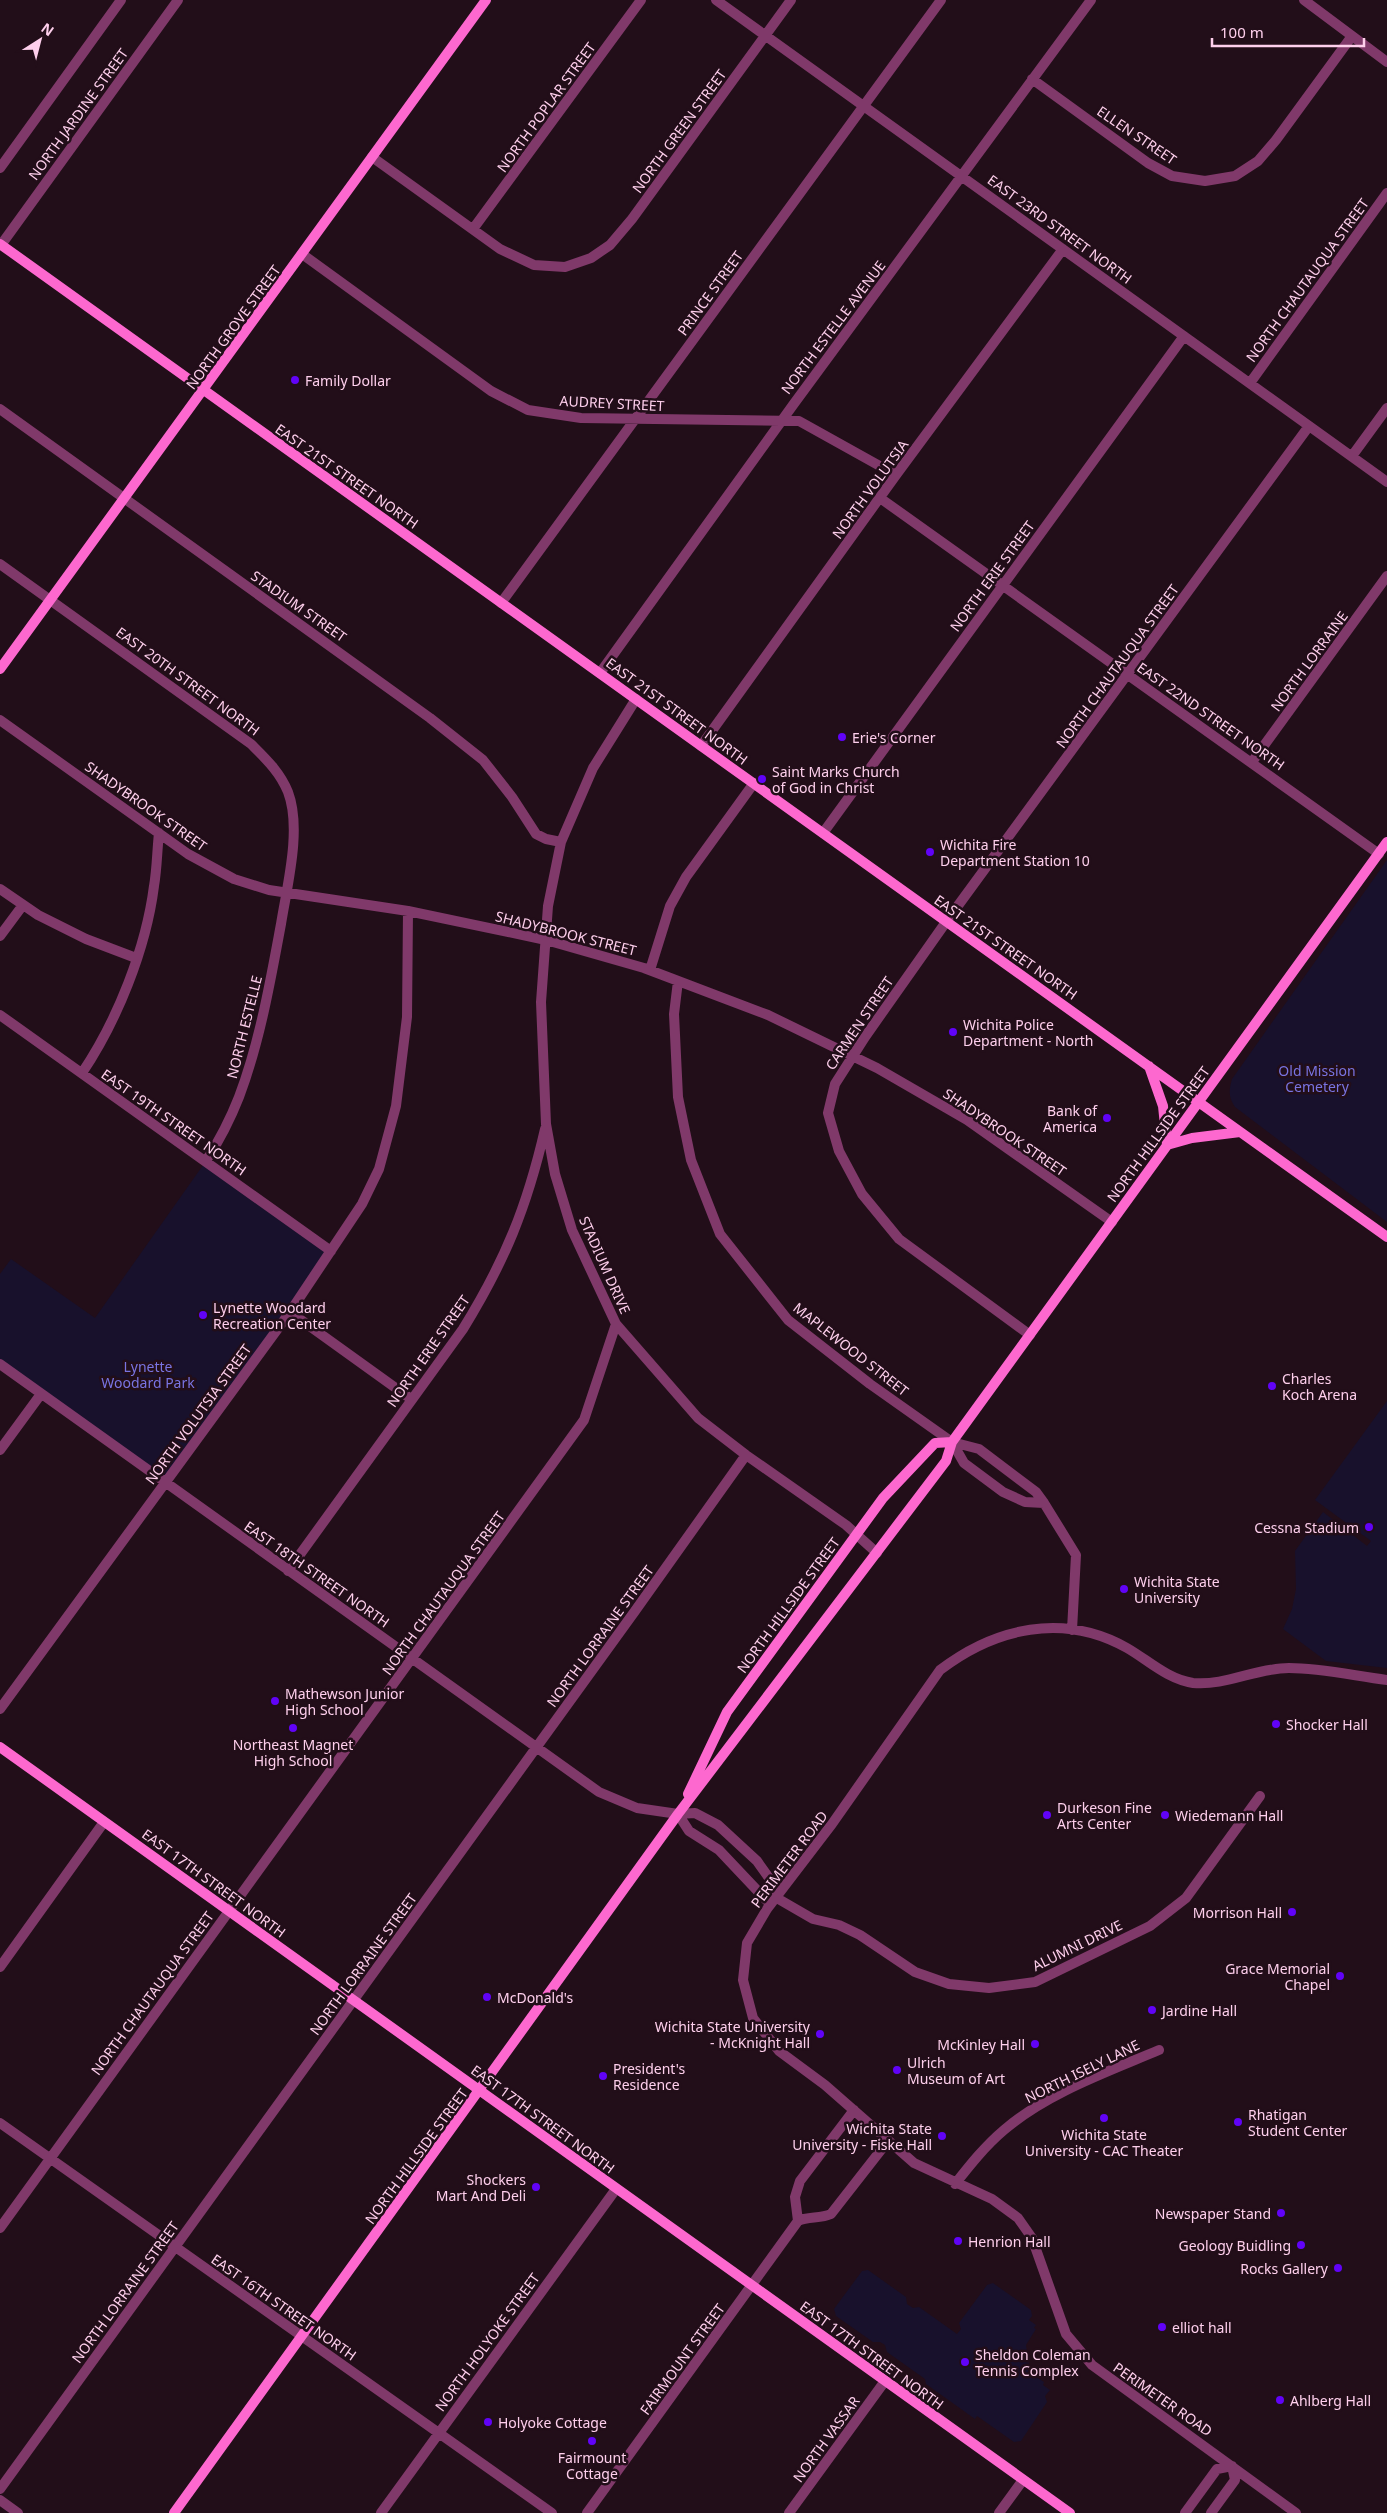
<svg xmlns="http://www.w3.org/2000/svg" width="1387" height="2513" font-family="'Noto Sans',sans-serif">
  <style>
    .green { fill: #18112c }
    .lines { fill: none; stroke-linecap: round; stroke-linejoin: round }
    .street { stroke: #80396a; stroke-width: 10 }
    .secondary { stroke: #fd68cf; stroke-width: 10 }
    .poi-dot { fill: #6103f7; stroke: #220e19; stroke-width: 2 }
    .labels { text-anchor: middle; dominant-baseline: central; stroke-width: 5; stroke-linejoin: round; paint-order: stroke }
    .street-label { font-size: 14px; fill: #fecfec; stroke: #220e19 }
    .poi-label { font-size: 14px; fill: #fecfec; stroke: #220e19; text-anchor: start }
    .park-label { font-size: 14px; fill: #7974e2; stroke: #220e19 }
  </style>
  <rect width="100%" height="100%" fill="#220e19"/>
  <path class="green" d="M 1387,860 L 1387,1222 L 1235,1107 C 1228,1097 1229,1090 1232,1079 Z
    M 206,1161 L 331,1251 L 165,1483 L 0,1364 L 0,1274 L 11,1259 L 95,1318 Z
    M 1387,1401 L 1387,1668 L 1326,1661 L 1283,1629 L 1292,1609 L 1296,1589 L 1295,1551 L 1323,1512 L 1367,1546 L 1371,1541 L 1315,1500 Z
    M 868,2270 L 906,2297 L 907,2304 L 913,2308 L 919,2307 L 957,2334 L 961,2329 L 959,2323 L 987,2285 L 993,2283 L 1031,2310 L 1032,2316 L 1029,2320 L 1036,2325 L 1034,2328 L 1036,2329 L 1026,2345 L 1030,2373 L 1044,2382 L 1043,2385 L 1050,2390 L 1045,2396 L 1047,2402 L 1021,2441 L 1014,2442 L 977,2416 L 975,2419 L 926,2384 L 925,2379 L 887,2352 L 885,2345 L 880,2342 L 873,2342 L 836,2316 L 834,2309 L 862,2271 Z"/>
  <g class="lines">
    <path class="street" d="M 716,0 L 1387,482
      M 1304,0 L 1387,62
      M 1032,79 L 1148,163 L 1172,176 L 1205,181 L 1235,176 L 1258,161 L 1276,140 L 1352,36
      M 372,157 L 500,249 L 534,265 L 565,267 L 591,258 L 610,245 L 632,219 L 791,0
      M 0,168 L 121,0
      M 473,229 L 641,0
      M 1,245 L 178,0
      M 302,254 L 491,391 L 528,410 L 581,418 L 799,421 L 896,475
      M 1250,383 L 1387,193
      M 0,409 L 430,718 L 483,760 L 512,797 L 536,834 L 546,839 L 561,842
      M 1352,456 L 1387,408
      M 880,498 L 1379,854
      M 0,564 L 251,744 C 266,759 280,772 288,792 C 302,829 287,886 281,924 C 270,983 260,1041 239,1097 C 230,1120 219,1141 206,1161
      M 501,603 L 941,0
      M 600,673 L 793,405 L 1091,0
      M 636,699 L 593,768 L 561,842 L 548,906 L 541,1002 L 546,1124 L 555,1174 L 572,1230 L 616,1324 L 698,1418 L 746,1455 L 846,1525 L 877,1553
      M 0,720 L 188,854 L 234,879 L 269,890 L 408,911 L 546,940 L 644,968 L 768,1015 L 877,1068 L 967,1120 L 1112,1222
      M 701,746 L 896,475 L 1063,249
      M 1252,762 L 1387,576
      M 823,833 L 1184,336
      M 0,889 L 38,915 L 86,939 L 136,958
      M 0,936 L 23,905
      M 650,970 L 670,906 L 686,877 L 754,783
      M 678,981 L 674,1014 L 678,1097 L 691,1160 L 720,1234 L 788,1320 L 870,1384 L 952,1442 L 979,1449 L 1036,1492 L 1044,1503 L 1025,1502 L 1003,1492 L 964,1463 L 952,1442
      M 0,1015 L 331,1251
      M 82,1073 C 117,1021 146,949 154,886 C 157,869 157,851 159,833
      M 290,1312 L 411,1399
      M 1030,1335 L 899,1239 L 862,1194 L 839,1151 L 828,1113 L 835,1084 L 865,1037 L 946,922 L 1309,426
      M 0,1364 L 599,1792 L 637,1808 L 678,1814 L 695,1813 L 718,1825 L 757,1861 L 779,1892
      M 0,1450 L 41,1394
      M 1044,1503 L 1076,1555 L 1072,1630
      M 288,1571 L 463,1329 C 505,1261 527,1207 545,1129
      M 0,1709 L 290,1312 L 362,1204 L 379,1169 L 396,1106 L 407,1017 L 408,911
      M 678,1814 L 689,1831 L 719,1850 L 770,1904
      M 775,1897 L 813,1919 L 839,1925 L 860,1935 L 915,1972 L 949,1984 L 989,1988 L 1035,1982 L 1150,1926 L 1186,1898 L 1260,1796
      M 0,1967 L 104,1822
      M 0,2123 L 552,2513
      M 955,2184 C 970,2165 985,2146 1004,2130 C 1047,2093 1107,2072 1159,2050
      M 798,2221 L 795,2197 L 800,2181 L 854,2110
      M 0,2228 L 584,1420 L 616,1324
      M 0,2489 L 635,1611 L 746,1455
      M 0,2500 L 18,2513
      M 381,2513 L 616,2189
      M 587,2513 L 798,2221 C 808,2216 820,2219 831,2214 L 888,2141
      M 789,2513 L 885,2381
      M 999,2513 L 1023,2480
      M 1185,2513 L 1217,2469 L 1232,2466 L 1235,2480 L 1211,2513
      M 1296,2513 L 1092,2365 L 1066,2334 L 1032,2238 L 1018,2218 L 992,2199 L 914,2163 L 825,2085 L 779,2051 L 753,2018 L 743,1980 L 747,1943 L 767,1909 L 832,1824 L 940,1670 C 995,1628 1063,1612 1127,1648 C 1148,1660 1167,1679 1193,1683 C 1226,1686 1256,1668 1289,1668 C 1321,1668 1355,1676 1387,1680"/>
    <path class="secondary" d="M 0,244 L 1387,1237
      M 0,669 L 486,0
      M 1149,1066 L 1163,1106 L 1167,1145 L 1192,1138 L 1240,1132
      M 0,1747 L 1070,2513
      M 688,1794 L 727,1712 L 883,1498 L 935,1443 L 952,1442
      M 174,2513 L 678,1814 L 946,1461 L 952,1442 L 1387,842"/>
  </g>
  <g class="poi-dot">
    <circle cx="295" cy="380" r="5"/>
    <circle cx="842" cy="737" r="5"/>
    <circle cx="762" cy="779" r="5"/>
    <circle cx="930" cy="852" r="5"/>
    <circle cx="953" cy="1032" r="5"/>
    <circle cx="1107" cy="1118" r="5"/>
    <circle cx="203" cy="1315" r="5"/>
    <circle cx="1272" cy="1386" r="5"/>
    <circle cx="1369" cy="1527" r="5"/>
    <circle cx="1124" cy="1589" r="5"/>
    <circle cx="275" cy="1701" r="5"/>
    <circle cx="1276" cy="1724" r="5"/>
    <circle cx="293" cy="1728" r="5"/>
    <circle cx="1047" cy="1815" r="5"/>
    <circle cx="1165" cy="1815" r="5"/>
    <circle cx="1292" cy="1912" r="5"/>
    <circle cx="1340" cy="1976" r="5"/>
    <circle cx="487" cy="1997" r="5"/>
    <circle cx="1152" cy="2010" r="5"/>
    <circle cx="820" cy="2034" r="5"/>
    <circle cx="1035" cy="2044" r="5"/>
    <circle cx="897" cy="2070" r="5"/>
    <circle cx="603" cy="2076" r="5"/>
    <circle cx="1104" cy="2118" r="5"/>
    <circle cx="1238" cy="2122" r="5"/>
    <circle cx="942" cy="2136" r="5"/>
    <circle cx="536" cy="2187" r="5"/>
    <circle cx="1281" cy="2213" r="5"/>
    <circle cx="958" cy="2241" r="5"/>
    <circle cx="1301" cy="2245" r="5"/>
    <circle cx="1338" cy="2268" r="5"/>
    <circle cx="1162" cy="2327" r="5"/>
    <circle cx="965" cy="2362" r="5"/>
    <circle cx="1280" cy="2400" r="5"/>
    <circle cx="488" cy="2422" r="5"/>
    <circle cx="592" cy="2441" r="5"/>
  </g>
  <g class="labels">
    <g class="street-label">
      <text transform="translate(546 107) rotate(-54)">NORTH POPLAR STREET</text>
      <text transform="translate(78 114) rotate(-54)">NORTH JARDINE STREET</text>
      <text transform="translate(679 131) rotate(-54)">NORTH GREEN STREET</text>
      <text transform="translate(1137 135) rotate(34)">ELLEN STREET</text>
      <text transform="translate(1060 229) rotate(36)">EAST 23RD STREET NORTH</text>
      <text transform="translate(1307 280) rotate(-54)">NORTH CHAUTAUQUA STREET</text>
      <text transform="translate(710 293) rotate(-54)">PRINCE STREET</text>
      <text transform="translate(233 327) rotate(-54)">NORTH GROVE STREET</text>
      <text transform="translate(833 327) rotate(-53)">NORTH ESTELLE AVENUE</text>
      <text transform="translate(612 403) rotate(3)">AUDREY STREET</text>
      <text transform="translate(347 476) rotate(35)">EAST 21ST STREET NORTH</text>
      <text transform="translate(870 489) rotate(-54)">NORTH VOLUTSIA</text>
      <text transform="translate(992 576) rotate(-54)">NORTH ERIE STREET</text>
      <text transform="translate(299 606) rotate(35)">STADIUM STREET</text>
      <text transform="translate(1309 661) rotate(-54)">NORTH LORRAINE</text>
      <text transform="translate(1117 666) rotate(-54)">NORTH CHAUTAUQUA STREET</text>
      <text transform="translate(188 681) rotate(36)">EAST 20TH STREET NORTH</text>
      <text transform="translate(677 711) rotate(36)">EAST 21ST STREET NORTH</text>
      <text transform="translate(1211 716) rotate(35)">EAST 22ND STREET NORTH</text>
      <text transform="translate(146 806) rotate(35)">SHADYBROOK STREET</text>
      <text transform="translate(566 933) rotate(14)">SHADYBROOK STREET</text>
      <text transform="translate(1006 947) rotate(35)">EAST 21ST STREET NORTH</text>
      <text transform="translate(859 1023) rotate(-56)">CARMEN STREET</text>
      <text transform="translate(244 1027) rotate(-76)">NORTH ESTELLE</text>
      <text transform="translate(174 1122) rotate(35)">EAST 19TH STREET NORTH</text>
      <text transform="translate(1005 1132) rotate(34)">SHADYBROOK STREET</text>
      <text transform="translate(1158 1134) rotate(-54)">NORTH HILLSIDE STREET</text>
      <text transform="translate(605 1265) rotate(66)">STADIUM DRIVE</text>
      <text transform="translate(851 1349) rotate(38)">MAPLEWOOD STREET</text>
      <text transform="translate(428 1351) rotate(-55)">NORTH ERIE STREET</text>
      <text transform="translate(198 1414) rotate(-54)">NORTH VOLUTSIA STREET</text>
      <text transform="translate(317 1574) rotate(35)">EAST 18TH STREET NORTH</text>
      <text transform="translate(443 1593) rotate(-54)">NORTH CHAUTAUQUA STREET</text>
      <text transform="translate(788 1605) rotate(-54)">NORTH HILLSIDE STREET</text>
      <text transform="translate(600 1636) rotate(-54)">NORTH LORRAINE STREET</text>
      <text transform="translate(789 1859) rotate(-53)">PERIMETER ROAD</text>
      <text transform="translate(214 1883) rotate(36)">EAST 17TH STREET NORTH</text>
      <text transform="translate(1077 1945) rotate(-26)">ALUMNI DRIVE</text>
      <text transform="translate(363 1964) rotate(-54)">NORTH LORRAINE STREET</text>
      <text transform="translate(152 1993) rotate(-54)">NORTH CHAUTAUQUA STREET</text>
      <text transform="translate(1082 2071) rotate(-26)">NORTH ISELY LANE</text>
      <text transform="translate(543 2119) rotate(36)">EAST 17TH STREET NORTH</text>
      <text transform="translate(416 2156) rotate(-54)">NORTH HILLSIDE STREET</text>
      <text transform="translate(125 2292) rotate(-54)">NORTH LORRAINE STREET</text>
      <text transform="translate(284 2307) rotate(35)">EAST 16TH STREET NORTH</text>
      <text transform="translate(487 2342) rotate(-54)">NORTH HOLYOKE STREET</text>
      <text transform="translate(872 2355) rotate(36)">EAST 17TH STREET NORTH</text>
      <text transform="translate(682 2359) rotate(-54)">FAIRMOUNT STREET</text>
      <text transform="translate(1163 2399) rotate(35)">PERIMETER ROAD</text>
      <text transform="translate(826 2439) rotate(-54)">NORTH VASSAR</text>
    </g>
    <g class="poi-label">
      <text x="305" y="380">Family Dollar</text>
      <text x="852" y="737">Erie's Corner</text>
      <text x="772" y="771">Saint Marks Church<tspan x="772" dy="16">of God in Christ</tspan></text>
      <text x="940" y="844">Wichita Fire<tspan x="940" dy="16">Department Station 10</tspan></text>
      <text x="963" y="1024">Wichita Police<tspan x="963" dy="16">Department - North</tspan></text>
      <text x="1097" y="1110" text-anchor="end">Bank of<tspan x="1097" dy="16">America</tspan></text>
      <text x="213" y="1307">Lynette Woodard<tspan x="213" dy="16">Recreation Center</tspan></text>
      <text x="1282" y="1378">Charles<tspan x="1282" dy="16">Koch Arena</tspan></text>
      <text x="1359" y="1527" text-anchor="end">Cessna Stadium</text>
      <text x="1134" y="1581">Wichita State<tspan x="1134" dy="16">University</tspan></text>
      <text x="285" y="1693">Mathewson Junior<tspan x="285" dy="16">High School</tspan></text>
      <text x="1286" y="1724">Shocker Hall</text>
      <text x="293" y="1744" text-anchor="middle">Northeast Magnet<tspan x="293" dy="16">High School</tspan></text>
      <text x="1057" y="1807">Durkeson Fine<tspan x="1057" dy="16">Arts Center</tspan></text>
      <text x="1175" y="1815">Wiedemann Hall</text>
      <text x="1282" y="1912" text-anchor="end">Morrison Hall</text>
      <text x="1330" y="1968" text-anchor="end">Grace Memorial<tspan x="1330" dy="16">Chapel</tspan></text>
      <text x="497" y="1997">McDonald's</text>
      <text x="1162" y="2010">Jardine Hall</text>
      <text x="810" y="2026" text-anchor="end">Wichita State University<tspan x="810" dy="16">- McKnight Hall</tspan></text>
      <text x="1025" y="2044" text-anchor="end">McKinley Hall</text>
      <text x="907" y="2062">Ulrich<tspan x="907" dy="16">Museum of Art</tspan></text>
      <text x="613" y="2068">President's<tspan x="613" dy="16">Residence</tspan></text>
      <text x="1248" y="2114">Rhatigan<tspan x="1248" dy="16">Student Center</tspan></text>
      <text x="932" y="2128" text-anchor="end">Wichita State<tspan x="932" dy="16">University - Fiske Hall</tspan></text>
      <text x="1104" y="2134" text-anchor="middle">Wichita State<tspan x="1104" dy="16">University - CAC Theater</tspan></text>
      <text x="526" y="2179" text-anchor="end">Shockers<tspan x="526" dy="16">Mart And Deli</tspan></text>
      <text x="1271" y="2213" text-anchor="end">Newspaper Stand</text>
      <text x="968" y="2241">Henrion Hall</text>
      <text x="1291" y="2245" text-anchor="end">Geology Buidling</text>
      <text x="1328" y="2268" text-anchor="end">Rocks Gallery</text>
      <text x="1172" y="2327">elliot hall</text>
      <text x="975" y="2354">Sheldon Coleman<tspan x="975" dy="16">Tennis Complex</tspan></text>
      <text x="1290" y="2400">Ahlberg Hall</text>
      <text x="498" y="2422">Holyoke Cottage</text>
      <text x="592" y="2457" text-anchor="middle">Fairmount<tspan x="592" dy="16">Cottage</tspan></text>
    </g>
    <g class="park-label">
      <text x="1317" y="1070">Old Mission<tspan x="1317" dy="16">Cemetery</tspan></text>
      <text x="148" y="1366">Lynette<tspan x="148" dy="16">Woodard Park</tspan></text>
    </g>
  </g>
  <g transform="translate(40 40) rotate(36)" stroke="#220e19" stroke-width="4" paint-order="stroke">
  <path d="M0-4L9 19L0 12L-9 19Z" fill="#fecfec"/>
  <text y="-8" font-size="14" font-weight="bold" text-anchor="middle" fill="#fecfec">N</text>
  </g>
  <path d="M1212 38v8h152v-8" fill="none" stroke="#fecfec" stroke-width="2.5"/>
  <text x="1220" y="38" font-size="15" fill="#fecfec" stroke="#220e19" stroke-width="4" paint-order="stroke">100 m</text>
</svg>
